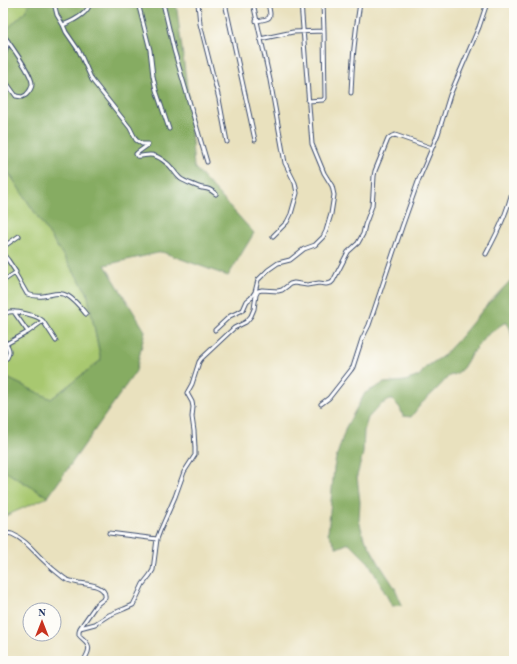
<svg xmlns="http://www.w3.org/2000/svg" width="517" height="664" font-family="'Old Standard TT',serif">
	<rect width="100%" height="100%" fill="#fdfcf7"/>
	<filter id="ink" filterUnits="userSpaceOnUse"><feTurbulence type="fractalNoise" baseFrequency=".025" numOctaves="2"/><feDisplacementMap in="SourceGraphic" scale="8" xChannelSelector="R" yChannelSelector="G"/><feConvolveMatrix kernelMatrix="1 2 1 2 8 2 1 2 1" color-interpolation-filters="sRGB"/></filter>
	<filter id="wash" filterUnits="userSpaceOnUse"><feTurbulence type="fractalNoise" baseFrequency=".012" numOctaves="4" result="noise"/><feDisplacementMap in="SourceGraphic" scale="16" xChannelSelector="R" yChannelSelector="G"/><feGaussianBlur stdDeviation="0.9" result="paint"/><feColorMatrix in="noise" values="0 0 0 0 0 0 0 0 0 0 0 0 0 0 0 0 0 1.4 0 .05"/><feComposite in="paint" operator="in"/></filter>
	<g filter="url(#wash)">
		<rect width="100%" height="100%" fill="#e9e1be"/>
		<path fill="#a8c870" stroke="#627c67" d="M3,3H30L25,12L3,33Z
			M3,164L87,292L101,360L51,399L3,376Z
			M3,470L48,497L3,517Z"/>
		<path fill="#86ac62" stroke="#506e60" d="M30,3H176L188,95L194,167L254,233L228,276L162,252L105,265L145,331L136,371L48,497L3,470V376L51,399L101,360L87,292L3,164V33L25,12Z
			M514,274V346L510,328L506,322L501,325L485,337L472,353L463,368L456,374L449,376L435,391L421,404L411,417L403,416L400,408L393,400H390L380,405L368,418L364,431L363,453L357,476L360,502L359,520L363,535L380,565L395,588L402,605L392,606L369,563L349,543L337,548L328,533L334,468L336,458L346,427L365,393L384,383L405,381L419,376L426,367L443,356L457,341L472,323L486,306L511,280Z"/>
	</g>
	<g filter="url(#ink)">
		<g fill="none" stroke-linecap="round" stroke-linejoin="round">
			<g stroke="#3a4a6c" stroke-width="5">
				<path id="street" d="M54,3L57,15L63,25L66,32L79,51L92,80L130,128L136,140L142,144H148V145L137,153L136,154L137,156C143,157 149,153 155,156C160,157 165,162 169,165C173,169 176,175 181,179C184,181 198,187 202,188C209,189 210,189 216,194
					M138,3L150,50L153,76L156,90L169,129
					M163,3L174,50L207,162
					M198,3L200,24L219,99L227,142
					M225,3L255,140
					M253,3L270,80L283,152L285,163L295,183L297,193L291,214L287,222L273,236
					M256,21C273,19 271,18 268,3
					M63,25C73,21 88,14 90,3
					M3,34C9,43 33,75 32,84C32,88 29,92 26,95L22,97L16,96L3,78
					M260,39L293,32L324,31
					M3,60L8,41
					M351,93C352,63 355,33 360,3
					M308,101L323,100L325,98L324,31L323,3
					M3,247L19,236
					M3,254L8,260L16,272L15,273L3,281
					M486,254C497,234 511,204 514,181
					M15,273L27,294C33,296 37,297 43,296C52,295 59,291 68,296C75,300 81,308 86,314
					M14,312L28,332
					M3,315C5,314 6,313 9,312C17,311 37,315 43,321L28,332L6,344
					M43,321L56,341
					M215,330L230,316L243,310L247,301L251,298L255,292L258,280L268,270L278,263L290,260L304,249L315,245L323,237L326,231L331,214L334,195L332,186L324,173L312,144L301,3
					M3,339C7,345 12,350 7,358L3,359
					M321,404L329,398L351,370L353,367L362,339L369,325L402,227L419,179L438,134L450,95L479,27L487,3
					M109,533L157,539
					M3,534C6,534 9,533 12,534C24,539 32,549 41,558C48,565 56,572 64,578C68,581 74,582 79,583C87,584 107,585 105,598L96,605L80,628L95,624L109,615L124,609L133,605L136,599L143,584L150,575L153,570L157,539L160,531L175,497L184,472L195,455V448L194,431L192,417L193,407L192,402L187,393L192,384L199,362L201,359L234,328L246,322L251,316L254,309L256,295L258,291L262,290L278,291L282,290L290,284L294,283L307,285L319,283L326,284L331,283L333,281L348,252L358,243L363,234L365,225L372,206L373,193L374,176L375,171L388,139L392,136L395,135L432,148
					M80,628L79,632V635C83,640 91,643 88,652C87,655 85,658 84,661"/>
			</g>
			<use href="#street" stroke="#fff" stroke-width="3"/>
		</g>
	</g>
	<rect width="517" height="664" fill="none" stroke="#fdfcf7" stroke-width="16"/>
	<g transform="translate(42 622)"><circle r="19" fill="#fdfcf7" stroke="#a3aaba"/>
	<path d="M0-3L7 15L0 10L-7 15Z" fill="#c8321e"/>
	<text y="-6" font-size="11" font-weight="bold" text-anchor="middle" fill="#1b2f5e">N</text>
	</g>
</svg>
